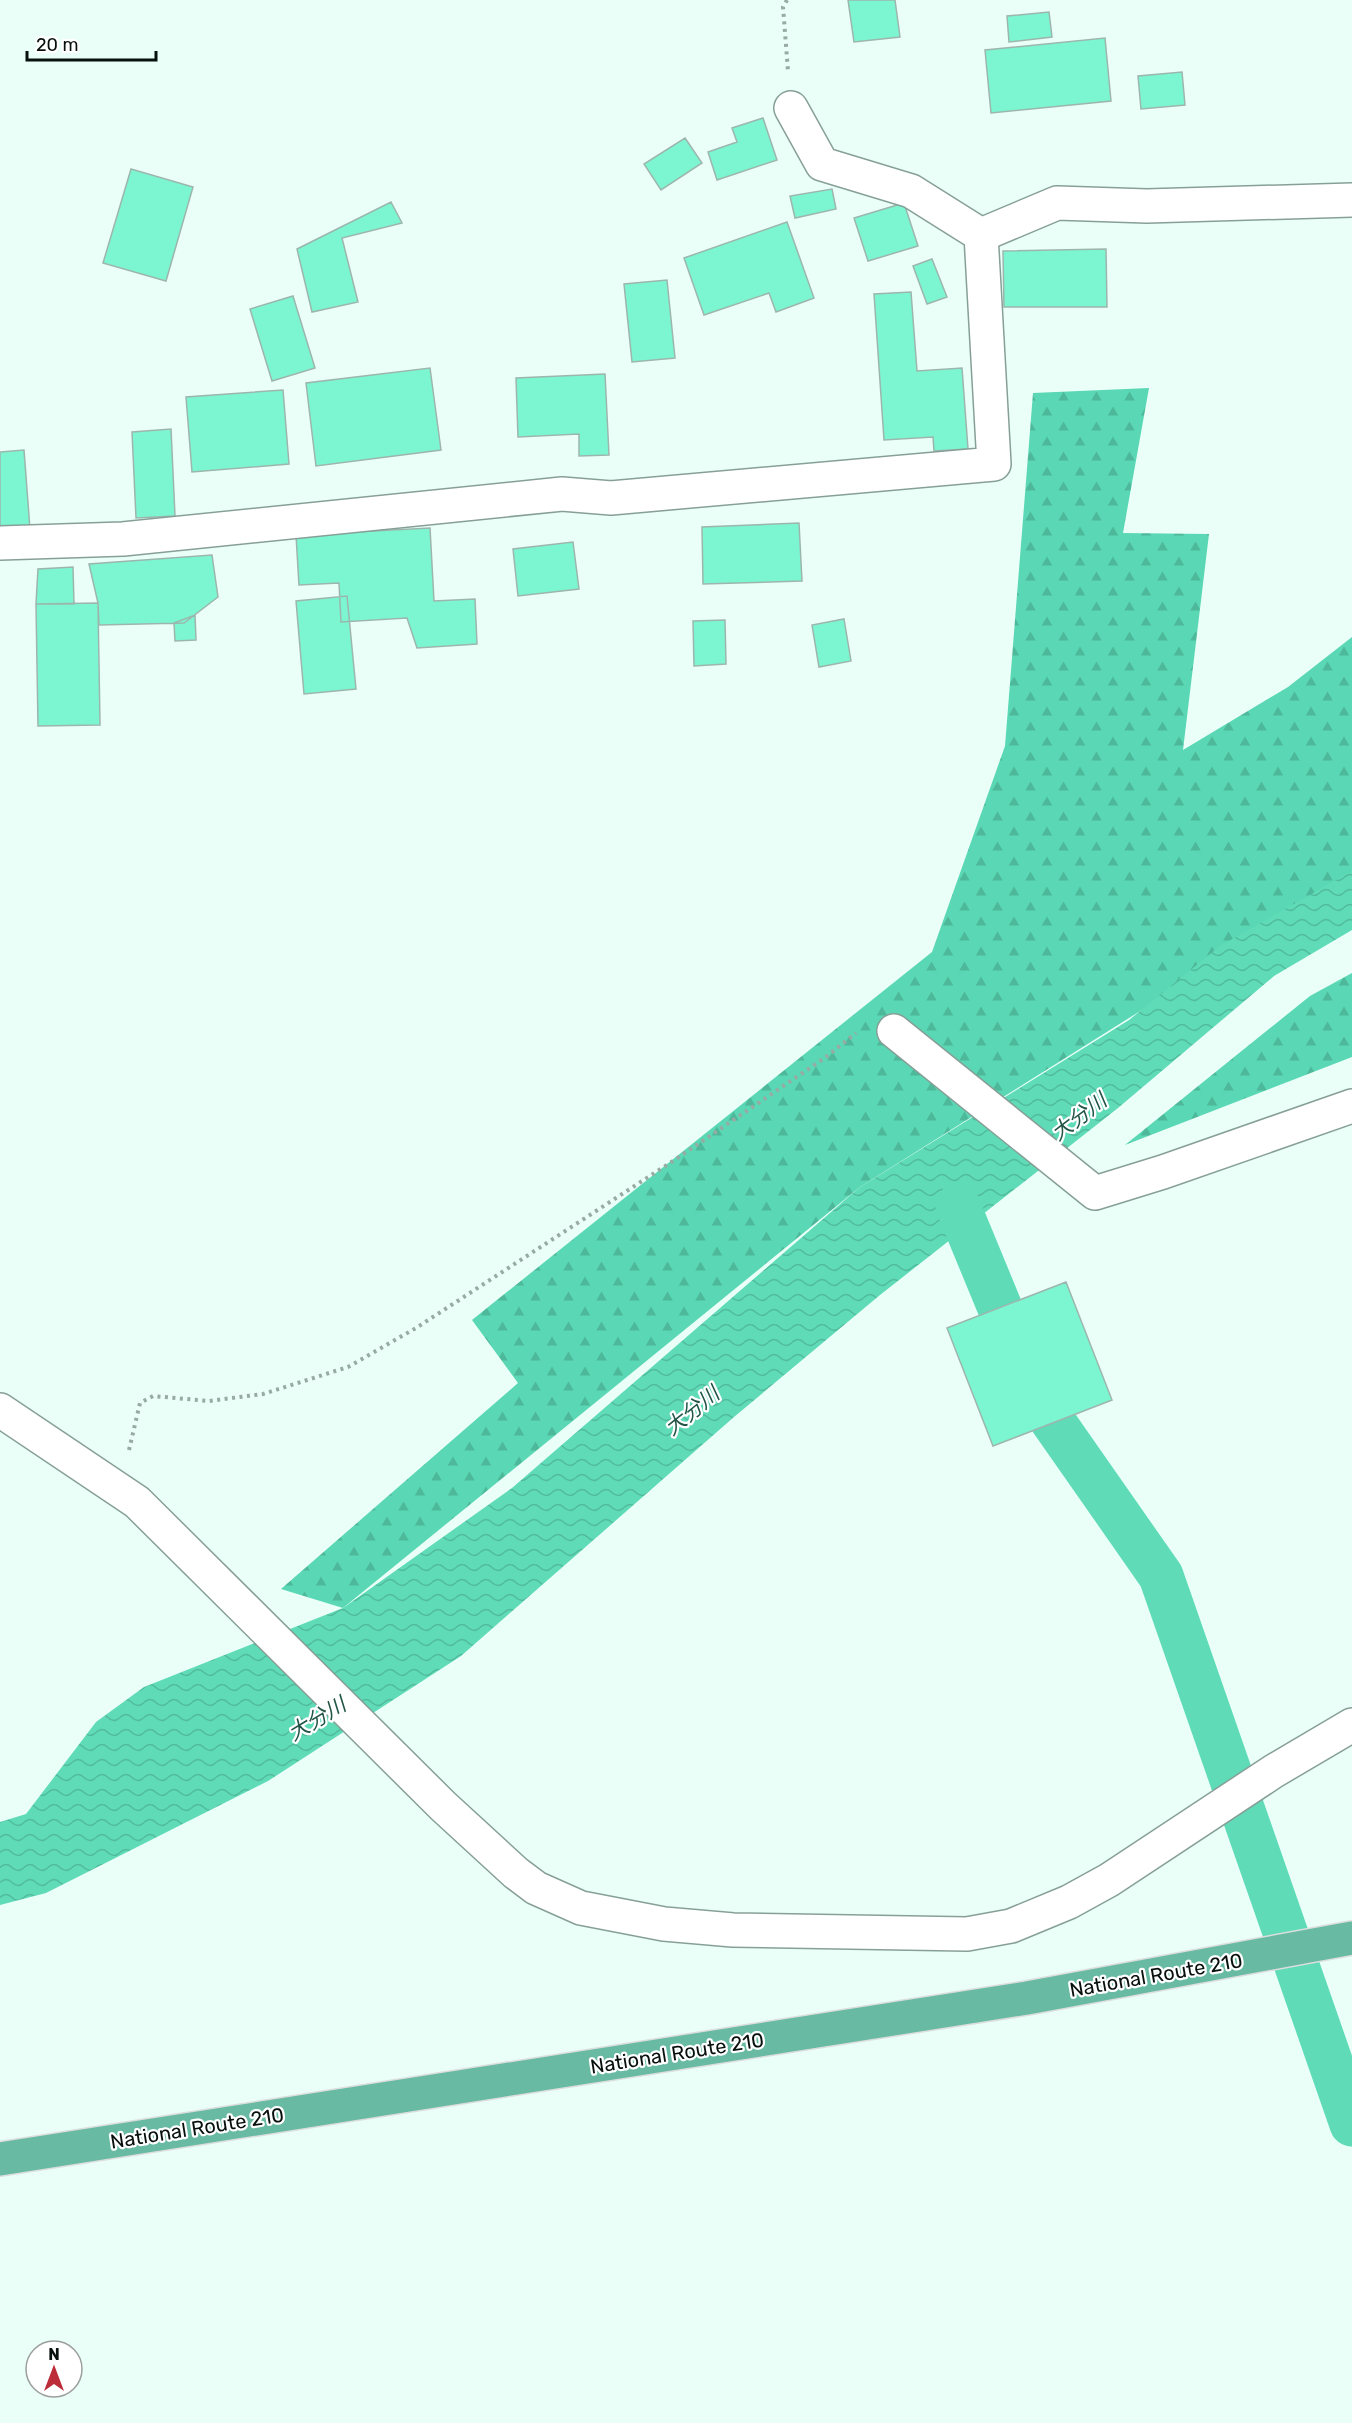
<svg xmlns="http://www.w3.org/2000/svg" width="1352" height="2423" font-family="Rubik,'Noto Sans JP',sans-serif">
	<defs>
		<pattern id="forest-firs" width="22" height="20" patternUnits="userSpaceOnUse" patternTransform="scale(1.5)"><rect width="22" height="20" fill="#5ad7b4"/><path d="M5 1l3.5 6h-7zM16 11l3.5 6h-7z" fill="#4db89a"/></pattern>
		<pattern id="water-waves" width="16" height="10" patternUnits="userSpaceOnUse" patternTransform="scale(1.5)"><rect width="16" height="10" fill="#5fdbb8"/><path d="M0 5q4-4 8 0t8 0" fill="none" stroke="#51bb9d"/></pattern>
	</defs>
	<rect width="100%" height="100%" fill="#e9fff7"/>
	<path fill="url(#forest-firs)" d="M1149,388L1123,533L1209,534L1183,750L1288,687L1352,637V878L860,1187L343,1608L281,1589L518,1383L472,1320L932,952L1005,746L1033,393Z
		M1352,973V1057L1125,1145L1310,996Z"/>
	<path fill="url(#water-waves)" d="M1352,871V930L1274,976L1118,1108L880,1295L734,1417L461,1656L268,1781L46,1893L0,1905V1822L26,1814L96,1722L144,1687L343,1608L512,1488L860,1187L1129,1020L1220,946Z"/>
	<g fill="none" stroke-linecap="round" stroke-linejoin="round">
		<path stroke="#5fdbb8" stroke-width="45" d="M958,1206L1038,1400L1161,1576L1352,2124"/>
	</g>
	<path fill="#7bf6d1" stroke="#9db6ad" stroke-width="1.5" d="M848,0H895L900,37L854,42Z
		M1049,12L1052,37L1009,42L1007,16Z
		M1105,38L1111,101L991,113L985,50Z
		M1182,72L1185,105L1141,109L1138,76Z
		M763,118L777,160L717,180L708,152L737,142L732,128Z
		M685,138L702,163L661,190L644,164Z
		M131,169L193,187L166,281L103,263Z
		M832,189L836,209L795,218L790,196Z
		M391,202L402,223L342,238L358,302L312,312L297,249Z
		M904,203L918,246L868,261L854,218Z
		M787,222L814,298L776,312L769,293L704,315L684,258Z
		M1106,249L1107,307H1004L1003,251Z
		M932,259L947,297L927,304L913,266Z
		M667,280L675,358L632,362L624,284Z
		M911,292L917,371L962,368L968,449L934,451L933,437L884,440L874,294Z
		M293,296L315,368L272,381L250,309Z
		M430,368L441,450L316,466L306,383Z
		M605,374L609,455L579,456V434L518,437L516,378Z
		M283,390L289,464L192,472L186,397Z
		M171,429L175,516L136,518L132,432Z
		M24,450L30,529L0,531V452Z
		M799,523L802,581L703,584L702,527Z
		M430,528L434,601L475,599L477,644L417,648L407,618L341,622L339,583L299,585L296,535Z
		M573,542L579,589L518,596L513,549Z
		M212,555L218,597L184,623L99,625L98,603L89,564Z
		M73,567L74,604H36L38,569Z
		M347,596L356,689L304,694L296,601Z
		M98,603L100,725L38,726L36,604Z
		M195,615L196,640L175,641L174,623Z
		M844,619L851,661L819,667L812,625Z
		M725,620L726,664L694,666L693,621Z
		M1066,1282L1112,1400L993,1446L947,1328Z"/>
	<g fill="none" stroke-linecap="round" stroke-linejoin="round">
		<g stroke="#87a097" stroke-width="36">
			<path id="minor" d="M791,108L822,164L911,191L981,235
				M981,235L1057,203L1147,206L1352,200
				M0,543L123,539L562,494L611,498L994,464L981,235
				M894,1031L1095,1193L1163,1172L1352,1106
				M0,1410L137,1502L443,1806L516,1873L536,1888L581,1908L664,1924L733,1930L967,1934L1011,1926L1069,1902L1109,1880L1274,1771L1352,1725"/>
		</g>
		<g stroke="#dcdedd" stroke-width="36">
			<path id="trunk" d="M0,2159L1027,1998L1352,1938"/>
		</g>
		<path stroke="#98aaa3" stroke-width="4" stroke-dasharray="3 4.5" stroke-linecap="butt" d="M787,0L783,7L788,71
			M129,1450L140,1403L153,1396L209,1401L263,1394L348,1367L416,1328L676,1159L826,1057L856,1033"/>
		<use href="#minor" stroke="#fff" stroke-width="33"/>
		<use href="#trunk" stroke="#68baa3" stroke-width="33"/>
	</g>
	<g text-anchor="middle" stroke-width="4.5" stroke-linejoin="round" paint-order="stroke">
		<g font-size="20" fill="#07100d" stroke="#fff">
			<text transform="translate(1156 1975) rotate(-10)" y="7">National Route 210</text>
			<text transform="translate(677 2053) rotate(-9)" y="7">National Route 210</text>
			<text transform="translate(197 2128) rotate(-9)" y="7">National Route 210</text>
		</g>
		<g font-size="21" font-style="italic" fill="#225546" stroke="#fff">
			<text transform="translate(1079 1117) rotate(-37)" y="7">大分川</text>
			<text transform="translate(692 1411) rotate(-39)" y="7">大分川</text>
			<text transform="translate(317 1719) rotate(-31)" y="7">大分川</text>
		</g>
	</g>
	<g transform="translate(54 2369)"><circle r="28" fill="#ffffff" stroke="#9c9f9e" stroke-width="1.5"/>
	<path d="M0-4.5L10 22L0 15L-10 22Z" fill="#bd2c39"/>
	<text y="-9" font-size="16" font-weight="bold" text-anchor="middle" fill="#07100d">N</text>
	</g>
	<path d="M27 51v9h129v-9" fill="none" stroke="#07100d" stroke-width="3"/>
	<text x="36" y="51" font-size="18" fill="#07100d" stroke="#ffffff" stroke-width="4.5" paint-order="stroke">20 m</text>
</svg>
